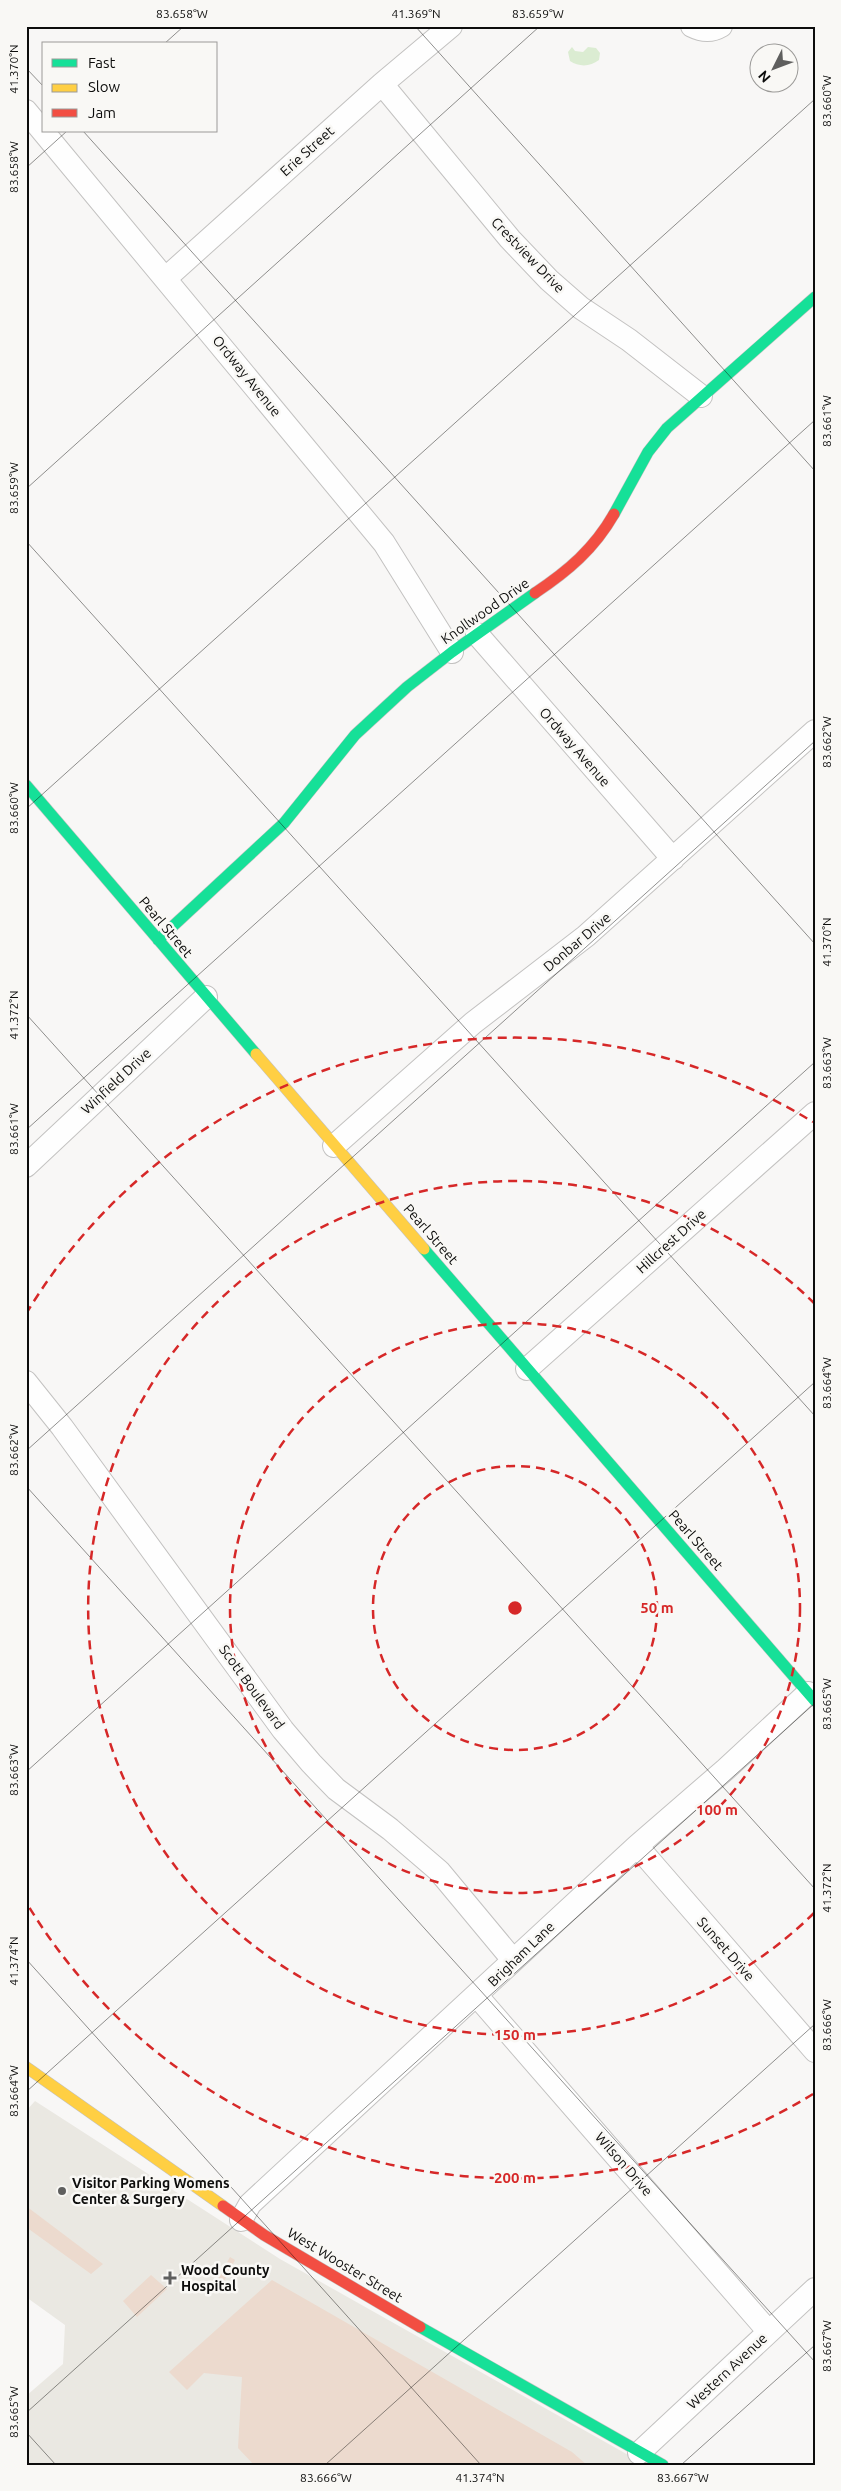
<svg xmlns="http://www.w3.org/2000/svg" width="841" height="2491" font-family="Ubuntu,sans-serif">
	<rect width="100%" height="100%" fill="#f8f7f6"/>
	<path fill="#eae8e2" d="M35,2101L280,2259L646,2465H26V2396L63,2364L65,2325L26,2297V2111Z"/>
	<path fill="#ecdace" d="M26,2206L103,2264L91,2274L26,2227Z
		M230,2257L235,2260L221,2287L215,2284Z
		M151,2275L167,2289L137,2317L123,2301Z
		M272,2280L572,2452L587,2465H254L238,2448L242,2377L204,2373L187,2390L169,2372Z"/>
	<path fill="#dbecd2" d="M572,47L575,51L583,52L588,47L596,48L600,53L599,60C590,67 579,67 570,61L568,52Z"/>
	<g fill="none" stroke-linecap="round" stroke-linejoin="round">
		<g stroke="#c3c2c1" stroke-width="24">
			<path id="street" d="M692,26C702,31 711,32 721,26
				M382,84L510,239L549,280L581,308L629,340L701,396
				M26,111L384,543L452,652
				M166,278L382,84L451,26
				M477,634L673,859
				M334,1146L473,1023L586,936L815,731
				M26,1166L206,997
				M527,1369L815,1113
				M26,1382L62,1427L283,1730L311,1763L336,1789L390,1829L439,1871L513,1960
				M637,1846L815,2051
				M477,1996L769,2332
				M241,2220L250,2204L637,1846L726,1769L808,1693
				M639,2453L815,2289"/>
		</g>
		<g stroke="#c3c2c1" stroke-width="12">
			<path id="fast" d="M614,514L648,452L667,428L815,297
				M26,785L256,1054
				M158,940L284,823L355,735L407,687L452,652L535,593
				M424,1249L815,1701
				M420,2327L663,2465"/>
		</g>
		<g stroke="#c3c2c1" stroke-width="12">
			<path id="slow" d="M256,1054L424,1249
				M26,2067L223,2206"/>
		</g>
		<g stroke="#c3c2c1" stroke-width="12">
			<path id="jam" d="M535,593C568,571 594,549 614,514
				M223,2206L264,2235L420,2327"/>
		</g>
		<use href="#street" stroke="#fefefe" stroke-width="22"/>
		<use href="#fast" stroke="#16e098" stroke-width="11"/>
		<use href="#slow" stroke="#ffcf43" stroke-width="11"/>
		<use href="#jam" stroke="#f24e42" stroke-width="11"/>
	</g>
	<path fill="none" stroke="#0d0d0c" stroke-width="1" stroke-opacity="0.45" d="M415,26L815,471M164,44L184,26M26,68L44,87M83,131L815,944M26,168L67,131M26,489L540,26M26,541L815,1416M26,809L815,99M26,1014L815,1889M26,1130L815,420M26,1451L815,741M26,1486L815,2362M26,1772L815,1062M26,1959L481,2465M26,2092L815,1382M26,2413L815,1703M26,2432L56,2465M325,2465L815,2024M681,2465L815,2345"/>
	<g fill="none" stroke="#d62828" stroke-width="2.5" stroke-dasharray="9 6">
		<circle cx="515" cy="1608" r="142"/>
		<circle cx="515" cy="1608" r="285"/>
		<path d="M814 1913A427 427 0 1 1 814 1303"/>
		<path d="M813 2094A570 570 0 0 1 26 1902M26 1314A570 570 0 0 1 813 1122"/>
	</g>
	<g fill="#5f5f5e" stroke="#f9f8f5" stroke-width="2">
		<circle cx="62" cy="2191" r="5"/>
		<path d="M167.5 2270.5h5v5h5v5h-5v5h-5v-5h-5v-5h5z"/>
	</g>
	<g text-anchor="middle" stroke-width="5" stroke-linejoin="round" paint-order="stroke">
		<g font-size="14" fill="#0d0d0c" stroke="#f9f8f5">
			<text transform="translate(307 151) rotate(-42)" y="5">Erie Street</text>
			<text transform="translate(528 255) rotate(46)" y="5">Crestview Drive</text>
			<text transform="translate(247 376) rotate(51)" y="5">Ordway Avenue</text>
			<text transform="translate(485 611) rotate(-35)" y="5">Knollwood Drive</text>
			<text transform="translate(575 747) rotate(49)" y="5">Ordway Avenue</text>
			<text transform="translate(166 927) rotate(50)" y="5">Pearl Street</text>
			<text transform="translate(577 942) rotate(-40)" y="5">Donbar Drive</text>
			<text transform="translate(116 1081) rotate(-43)" y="5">Winfield Drive</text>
			<text transform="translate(431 1234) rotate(49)" y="5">Pearl Street</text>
			<text transform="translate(671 1241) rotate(-42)" y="5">Hillcrest Drive</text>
			<text transform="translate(696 1540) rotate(49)" y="5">Pearl Street</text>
			<text transform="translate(252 1687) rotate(54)" y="5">Scott Boulevard</text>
			<text transform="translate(726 1949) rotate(49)" y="5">Sunset Drive</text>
			<text transform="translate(521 1954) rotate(-44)" y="5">Brigham Lane</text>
			<text transform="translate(624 2164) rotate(49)" y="5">Wilson Drive</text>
			<text transform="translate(345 2265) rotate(31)" y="5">West Wooster Street</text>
			<text transform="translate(727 2371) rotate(-43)" y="5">Western Avenue</text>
		</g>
		<g font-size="14" font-weight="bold" fill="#0d0d0c" stroke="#f9f8f5" text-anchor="start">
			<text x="72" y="2188">Visitor Parking Womens<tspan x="72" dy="16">Center &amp; Surgery</tspan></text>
			<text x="181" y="2275">Wood County<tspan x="181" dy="16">Hospital</tspan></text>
		</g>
	</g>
	<circle cx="515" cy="1608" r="8" fill="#d62828" stroke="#f9f8f5" stroke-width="2.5"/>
	<g font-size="15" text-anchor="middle" font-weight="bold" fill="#d62828" stroke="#f9f8f5" stroke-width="5" stroke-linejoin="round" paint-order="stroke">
		<text x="657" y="1613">50 m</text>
		<text x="717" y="1815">100 m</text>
		<text x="515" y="2040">150 m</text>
		<text x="515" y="2183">200 m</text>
	</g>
	<rect width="841" height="2491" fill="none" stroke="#f9f8f5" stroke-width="55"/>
	<rect x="42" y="42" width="175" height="90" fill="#f9f8f5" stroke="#9b9a98"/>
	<rect x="52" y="59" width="25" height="8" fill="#16e098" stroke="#9b9a98"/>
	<text x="88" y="68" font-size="15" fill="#0d0d0c">Fast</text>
	<rect x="52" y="84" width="25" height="8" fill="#ffcf43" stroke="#9b9a98"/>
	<text x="88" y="92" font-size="15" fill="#0d0d0c">Slow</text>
	<rect x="52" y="109" width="25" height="8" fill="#f24e42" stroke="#9b9a98"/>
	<text x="88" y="118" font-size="15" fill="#0d0d0c">Jam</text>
	<g transform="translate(774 68) rotate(228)"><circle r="24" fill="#f9f8f5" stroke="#9b9a98"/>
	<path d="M0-4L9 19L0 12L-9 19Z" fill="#5f5f5e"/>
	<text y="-8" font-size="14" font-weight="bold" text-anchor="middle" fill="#0d0d0c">N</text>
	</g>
	<rect x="28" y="28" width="786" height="2436" fill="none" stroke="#0d0d0c" stroke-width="2"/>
	<g font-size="12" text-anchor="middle" fill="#0d0d0c">
		<text x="182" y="18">83.658°W</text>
		<text x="416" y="18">41.369°N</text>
		<text x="538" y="18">83.659°W</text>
		<text transform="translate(14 69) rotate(-90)" y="4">41.370°N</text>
		<text transform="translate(827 101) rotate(-90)" y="4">83.660°W</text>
		<text transform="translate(14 167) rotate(-90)" y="4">83.658°W</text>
		<text transform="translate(827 421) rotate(-90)" y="4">83.661°W</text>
		<text transform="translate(14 488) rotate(-90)" y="4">83.659°W</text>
		<text transform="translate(827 742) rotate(-90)" y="4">83.662°W</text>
		<text transform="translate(14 808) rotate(-90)" y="4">83.660°W</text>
		<text transform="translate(827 942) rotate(-90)" y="4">41.370°N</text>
		<text transform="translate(14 1015) rotate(-90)" y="4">41.372°N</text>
		<text transform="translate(827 1063) rotate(-90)" y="4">83.663°W</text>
		<text transform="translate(14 1129) rotate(-90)" y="4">83.661°W</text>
		<text transform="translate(827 1383) rotate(-90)" y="4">83.664°W</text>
		<text transform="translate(14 1450) rotate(-90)" y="4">83.662°W</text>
		<text transform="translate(827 1704) rotate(-90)" y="4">83.665°W</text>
		<text transform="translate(14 1770) rotate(-90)" y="4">83.663°W</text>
		<text transform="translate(827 1888) rotate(-90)" y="4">41.372°N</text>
		<text transform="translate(14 1961) rotate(-90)" y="4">41.374°N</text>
		<text transform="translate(827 2025) rotate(-90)" y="4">83.666°W</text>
		<text transform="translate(14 2091) rotate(-90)" y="4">83.664°W</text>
		<text transform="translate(827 2346) rotate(-90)" y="4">83.667°W</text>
		<text transform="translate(14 2412) rotate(-90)" y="4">83.665°W</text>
		<text x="326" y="2482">83.666°W</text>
		<text x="480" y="2482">41.374°N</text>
		<text x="683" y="2482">83.667°W</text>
	</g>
</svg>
